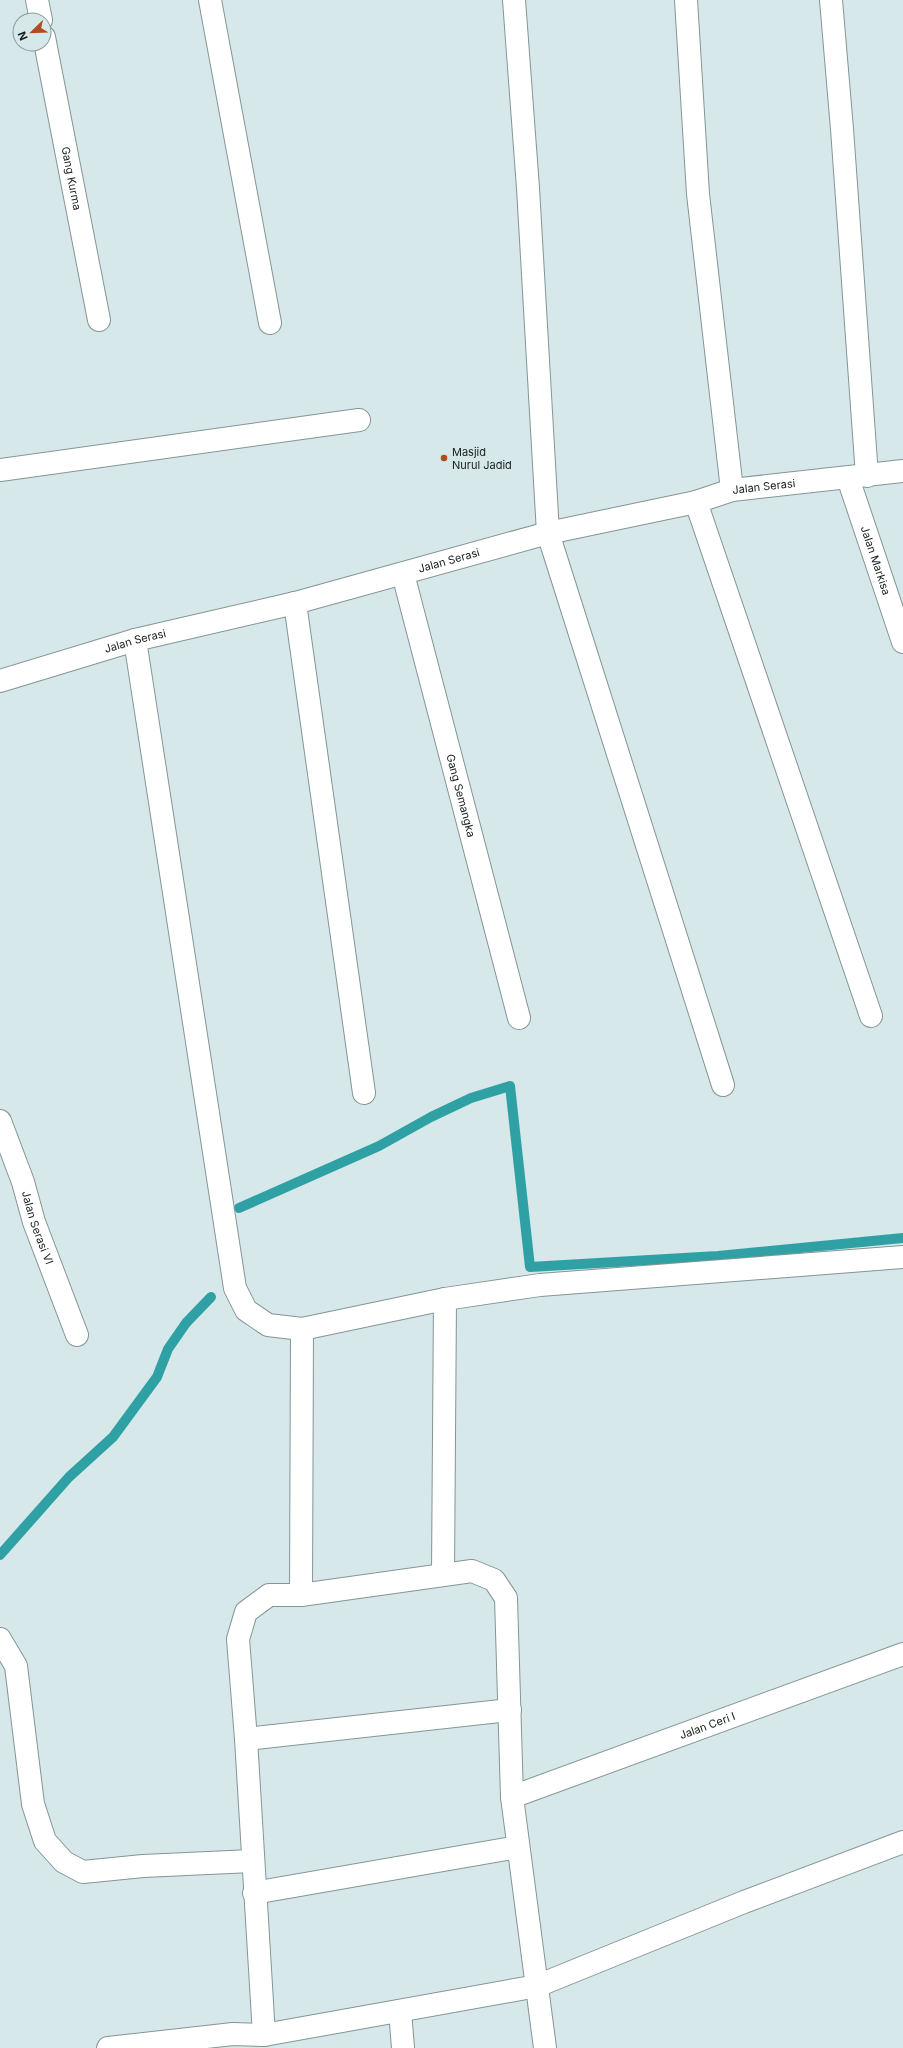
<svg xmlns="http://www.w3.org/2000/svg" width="903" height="2048" font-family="Inter,sans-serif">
	<rect width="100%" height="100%" fill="#d6e8e9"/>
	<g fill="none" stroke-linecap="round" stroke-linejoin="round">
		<path stroke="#2fa1a5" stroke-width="10" d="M239,1208L379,1146L431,1117L471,1098L510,1086L530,1267L718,1256L903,1238
			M0,1555L69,1477L113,1437L157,1377L168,1349L186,1323L211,1297"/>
		<g stroke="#849595" stroke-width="24">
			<g id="minor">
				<path d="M37,0L41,20"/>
				<path d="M210,0L270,323"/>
				<path d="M514,0L528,188L548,533L723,1085"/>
				<path d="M686,0L698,194L732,490"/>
				<path d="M831,0L842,129L867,476"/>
				<path id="s1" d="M44,37L99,320"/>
				<path d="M0,470L359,420"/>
				<path id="s2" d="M848,478L903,642"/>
				<path d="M696,502L871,1016"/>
				<path id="s3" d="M403,574L519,1018"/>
				<path d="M295,603L364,1093"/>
				<path d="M135,640L235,1288L246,1310L268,1325L302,1329L445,1299L540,1285L903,1257"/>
				<path id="s4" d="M0,681L135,640L295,603L548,533L696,502L732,490L903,471"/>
				<path id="s5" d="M0,1121L23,1182L34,1222L77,1335"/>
				<path d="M443,1574L445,1299"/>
				<path d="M301,1595L302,1329"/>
				<path d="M0,1639L16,1666L33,1804L45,1841L64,1862L83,1872L143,1866L252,1861"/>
				<path d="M246,1739L510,1710"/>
				<path id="s6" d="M512,1797L903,1654"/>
				<path d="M254,1893L518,1847"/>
				<path d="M400,2011L403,2048"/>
				<path d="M264,2035L246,1739L238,1639L246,1612L269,1595H301L472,1571L494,1580L506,1598L512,1797L545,2048"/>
				<path d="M108,2048L233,2034L264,2035L537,1986L744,1902L903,1842"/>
			</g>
		</g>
		<use href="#minor" stroke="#fff" stroke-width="22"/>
	</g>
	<circle fill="#b14b22" stroke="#d6e8e9" stroke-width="1.5" cx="444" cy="458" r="4"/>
	<g text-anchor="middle" stroke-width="4" stroke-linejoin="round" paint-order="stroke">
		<g font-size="11" fill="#171d1e" stroke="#d6e8e9">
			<text dy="4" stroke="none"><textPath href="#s1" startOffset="144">Gang Kurma</textPath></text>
			<text dy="4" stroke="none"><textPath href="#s4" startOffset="789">Jalan Serasi</textPath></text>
			<text dy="4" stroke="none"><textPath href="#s2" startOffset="87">Jalan Markisa</textPath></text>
			<text dy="4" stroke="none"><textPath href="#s4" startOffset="465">Jalan Serasi</textPath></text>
			<text dy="4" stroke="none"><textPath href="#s4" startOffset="141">Jalan Serasi</textPath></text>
			<text dy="4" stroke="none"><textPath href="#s3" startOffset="229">Gang Semangka</textPath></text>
			<text dy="4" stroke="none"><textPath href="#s5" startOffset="113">Jalan Serasi VI</textPath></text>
			<text dy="4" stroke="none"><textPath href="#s6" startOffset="208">Jalan Ceri I</textPath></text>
		</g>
		<g font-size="11" fill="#171d1e" stroke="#d6e8e9" text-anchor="start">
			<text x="452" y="456">Masjid<tspan x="452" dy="13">Nurul Jadid</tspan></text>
		</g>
	</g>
	<g transform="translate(32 32) rotate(247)"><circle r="19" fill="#d6e8e9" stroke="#8a9798"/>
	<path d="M0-3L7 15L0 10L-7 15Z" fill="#b14b22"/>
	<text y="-6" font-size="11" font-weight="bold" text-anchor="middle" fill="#171d1e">N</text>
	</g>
</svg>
